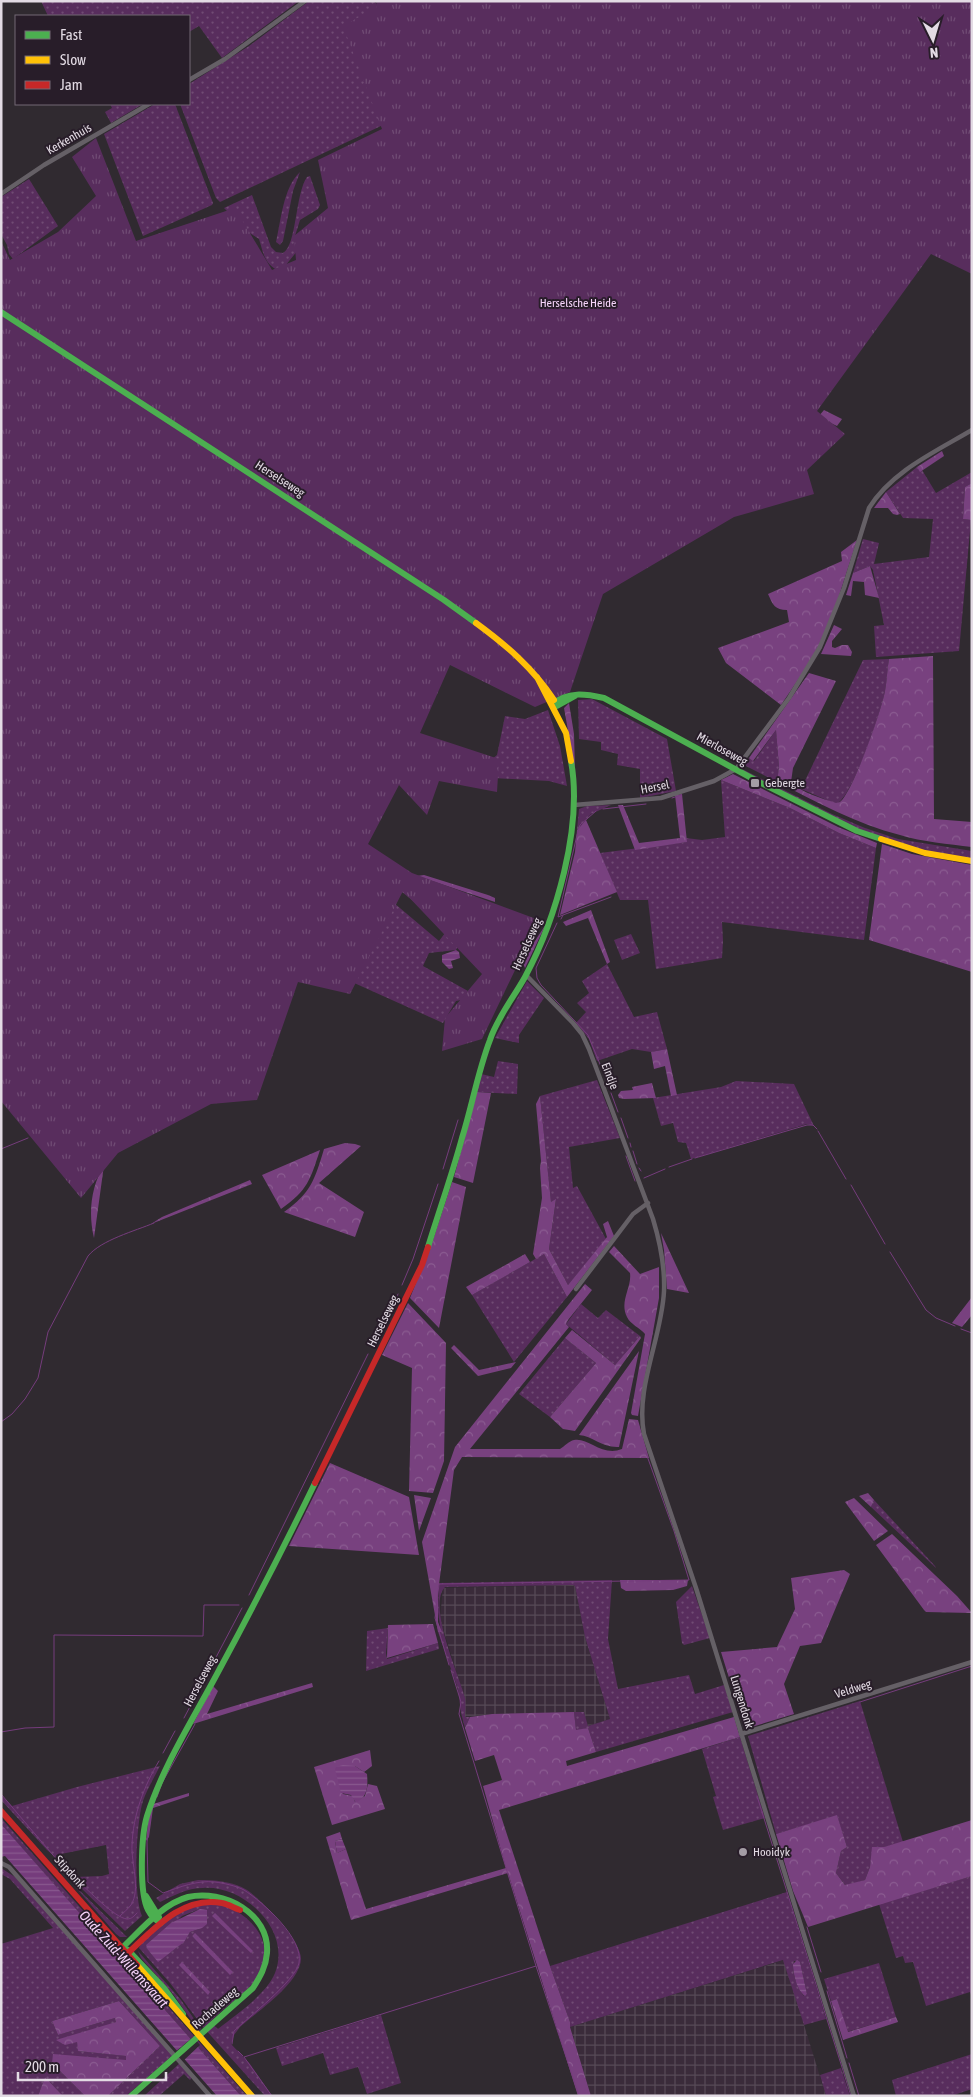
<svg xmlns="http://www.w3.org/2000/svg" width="973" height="2097" font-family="'Asap Condensed',sans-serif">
	<defs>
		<pattern id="industrial-grid" width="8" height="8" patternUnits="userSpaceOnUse" patternTransform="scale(1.25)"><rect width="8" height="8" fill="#3a2b3a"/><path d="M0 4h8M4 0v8" fill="none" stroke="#564956"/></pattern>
		<pattern id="grass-dots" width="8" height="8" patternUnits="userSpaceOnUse" patternTransform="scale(1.25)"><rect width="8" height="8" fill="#582d5d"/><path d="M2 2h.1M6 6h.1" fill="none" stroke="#704b74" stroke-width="1.8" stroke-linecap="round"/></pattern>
		<pattern id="forest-crowns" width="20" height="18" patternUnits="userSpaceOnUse" patternTransform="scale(1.25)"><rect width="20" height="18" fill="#78417f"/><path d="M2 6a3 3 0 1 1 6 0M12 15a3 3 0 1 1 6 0" fill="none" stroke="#8b5c91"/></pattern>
		<pattern id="park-tufts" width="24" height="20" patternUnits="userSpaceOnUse" patternTransform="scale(1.25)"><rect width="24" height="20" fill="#582d5d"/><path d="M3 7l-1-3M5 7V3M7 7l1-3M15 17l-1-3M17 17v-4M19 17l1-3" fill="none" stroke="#704b74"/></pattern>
		<pattern id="water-rules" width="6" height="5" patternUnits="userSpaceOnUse" patternTransform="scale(1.25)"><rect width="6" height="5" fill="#753c7c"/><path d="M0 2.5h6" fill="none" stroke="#88588e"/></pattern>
	</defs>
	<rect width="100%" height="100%" fill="#302a30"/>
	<path fill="url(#industrial-grid)" d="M573,1585L575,1586L585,1637L610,1719L588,1726L584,1712L492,1714L465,1717L464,1696L440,1619L443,1588Z
		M784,1960L826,2096H591L570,2027Z"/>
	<path fill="url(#grass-dots)" fill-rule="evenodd" d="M41,1H299L222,58L199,26L189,32V16H48Z
		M309,1H374L379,7L377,110L383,125L220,202L216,198L180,104H189V84L249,46Z
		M110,104H143L111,123L105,112L112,108Z
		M155,104H175L213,203L212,205L143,236L104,134Z
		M300,172L293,191L283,241L280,245L276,242C281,221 283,188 300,172Z
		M310,176L320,205L318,209L300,220L295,236L298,250L281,271C265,267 263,252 259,239L248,232L224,208L252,195L271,247L276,252L283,253C297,245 295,194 307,177Z
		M29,179L58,226L13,259L9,254L7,245L1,234V197Z
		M917,467L920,471L922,470L936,493L972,472V483L965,487L963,519L971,520L959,651L876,657L874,626L884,625L873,570L870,566L853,573L863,539L879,543L874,564L929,557L933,519L903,518L886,492Z
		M889,659C887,670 887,680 885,691C882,709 852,799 836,804L801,789L863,660Z
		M592,699L667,739L676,791L640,798V769L617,765L618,754L601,750V742L579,739L578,700Z
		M548,710L560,746L567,786L549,781L493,778L491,760L497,755L505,716L525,719Z
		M776,730L779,767L777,782L744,765L749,758L754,761Z
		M742,769L832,814L865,828L898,839L972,851V860L912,849L840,823L743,771Z
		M721,780L790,808L839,833L876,848L864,940L722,922L723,941L722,958L656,969L648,900H620L600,853L686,842V838L702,840L725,837Z
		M611,805L591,814L577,830L579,809L587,806Z
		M393,873L465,934L456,950L429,953L423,966L468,991L461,1000L456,1001L443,1023L352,982ZM402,892L448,929L439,941L394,903Z
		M631,934L640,953L622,960L614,940Z
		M607,964L634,1017L657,1012L667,1049L651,1052L632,1049L597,1061L589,1039L576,1023L586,1012L577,1003L589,993L582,981Z
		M527,981L544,998L519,1035V1043L495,1038Z
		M498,1061L518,1064L517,1094L477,1092L481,1074L494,1077Z
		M597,1080L620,1138L569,1147L573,1188L577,1186L606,1239L568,1285L549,1249L556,1200L551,1202L540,1096Z
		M736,1081L794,1084L814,1126L807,1124L691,1159L686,1143L678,1142L673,1123L661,1126L653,1098L721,1087Z
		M544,1254L567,1297L514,1362L472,1295Z
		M581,1304L598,1318L606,1310L640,1336L615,1365L566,1324Z
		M565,1338L596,1363L550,1417L519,1394Z
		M874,1500L935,1566L936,1568L871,1507Z
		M612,1580L608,1639L618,1689L689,1675L695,1694L724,1685L733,1712L596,1752L588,1728L576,1731L574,1712H584L588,1726L610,1719L585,1637L575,1586L573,1585L445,1587C427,1606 459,1674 465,1698C466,1704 465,1711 465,1717H470L465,1728L461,1713L458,1689L438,1632H441L438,1612L439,1583Z
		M692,1586L710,1638L684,1645L682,1643L676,1602Z
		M388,1628L386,1653L387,1659L438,1643L439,1649L366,1671L367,1631Z
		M860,1701L903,1842L881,1848L873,1847L870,1867L865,1880L846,1886L836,1873L841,1851L847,1847L837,1816L776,1834L748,1736Z
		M740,1737L765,1818L723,1830L713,1797L716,1796L702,1749Z
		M160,1766C154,1778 147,1789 143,1801C136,1822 133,1897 142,1916L125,1931L76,1883L74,1877L102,1876L109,1874L106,1845L56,1855L59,1860L47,1850L1,1800V1795L12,1806L77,1787Z
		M1,1818L247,2096H241L20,1846L1,1824Z
		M1,1868L15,1877L174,2054L126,2096H108L160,2046L119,2001L52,2021L58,2035L115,2018L116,2022L77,2042L79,2051L127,2056V2060L52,2063L85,2096H63L45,2077L38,2096H1V1944L53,1928L10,1879L1,1874Z
		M972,1876V1998L970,1992L926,2006L913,1962L905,1963L903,1956L896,1958L879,1904Z
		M198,1880C214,1880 233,1881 247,1890C261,1899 302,1942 301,1959C300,1983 258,2011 240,2027L234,2035L231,2044L250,2064L272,2096H265L203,2027L170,1983L139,1948L142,1942C159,1928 178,1908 202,1904C237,1899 278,1936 261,1971C250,1993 226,2004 210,2022L218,2029C235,2015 266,1995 275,1973C292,1930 244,1885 203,1888C187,1888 173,1896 160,1902L156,1898L180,1884ZM200,1909L199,1929L190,1932C180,1948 172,1950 158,1961L148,1950L182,1916ZM195,1934L233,1972L192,1936Z
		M72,1883L127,1937H120L116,1934Z
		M787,1892L826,2019L804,2025L783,1960L570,2027V2022L550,1966ZM794,1961L800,1962L807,1994L804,1996C797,1989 791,1971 794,1961Z
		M138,1951L181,2000L201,2029L199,2031L173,1994L141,1958Z
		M879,1963L896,2017L847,2032L837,1999L831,2001L824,1979Z
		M381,2015L401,2083L367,2094L358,2067L330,2075L323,2053L282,2066L276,2048Z
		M972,2054V2089L951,2096H896L892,2080Z
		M181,2062L193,2076L190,2080L184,2074L159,2096H144Z
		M841,2068L850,2096H826L820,2075Z"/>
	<path fill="url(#forest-crowns)" d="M824,410L842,419L837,426L818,417Z
		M942,451L944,456L920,472L917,467Z
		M972,483L971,520L963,519L965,487Z
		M886,492L900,514L897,515L893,514L888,508H874Z
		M857,540L838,599L816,653L781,705L726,663L718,648L789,622L787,610C775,610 773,605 768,594L842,561L841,552Z
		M870,566L879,598L865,595L864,582L853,581L851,596L846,595L853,573Z
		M834,625L842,629L832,641V647L835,648L842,645H848L852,652L851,656L821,654Z
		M933,656L934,819L972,822V847C948,844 923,842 900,835C857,824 817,802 777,782L779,767L776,730L753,761L749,758L809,673L836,681L793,768L791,782C802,793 821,798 836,803L840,802C853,792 882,709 885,691C887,680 887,670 889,659Z
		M569,703L574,734L575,770L564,708Z
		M733,774L838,827L877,843L876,848L839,833L790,808L721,780Z
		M682,794L687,842L635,850L618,805H623L639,843L680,838L675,795Z
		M586,820L617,892L560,915L575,852L577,830Z
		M882,844L912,854L972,865V972L869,940Z
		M424,875L488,895L495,898V902L417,876Z
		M591,910L610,962L607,964L588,918L566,926L563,922Z
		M546,924L525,968L522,961Z
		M667,1049L677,1095L671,1096L665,1066L654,1069L651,1052Z
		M652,1083L656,1098L624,1099L619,1098L618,1095L621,1091L633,1090L632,1087Z
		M477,1092L491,1093L473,1183L454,1177Z
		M540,1096L551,1202L556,1199L549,1249L568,1285L607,1237L603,1224L608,1221L614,1236L567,1297L544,1254L536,1259L533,1254L542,1198L540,1168L541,1161L536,1104Z
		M345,1143L355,1144L361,1146L319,1183L364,1212L355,1237L284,1212C311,1193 315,1179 324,1149Z
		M320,1150C310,1180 308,1190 281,1209L262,1175Z
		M104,1165L94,1238C88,1213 91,1187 104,1165Z
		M250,1180L252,1184L151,1224L162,1217Z
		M452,1182L466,1187L439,1328L410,1298L433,1240Z
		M661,1233L689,1293L667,1289L664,1250Z
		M614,1246L640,1274L659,1267V1298L638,1416L632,1415L631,1413L645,1334C640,1328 630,1324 627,1317C619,1301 632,1288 630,1273L609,1252Z
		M525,1254L530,1262L472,1295L466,1287Z
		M585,1284L592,1290L568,1320L566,1324L569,1327L470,1449H560C565,1446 569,1441 574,1440C588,1437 602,1457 622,1449L629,1419L638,1420L649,1458L462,1457L454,1470L438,1592V1622L442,1632H438L422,1542L455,1447Z
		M972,1297V1315L962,1327L952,1323Z
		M408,1303L446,1343L444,1461L433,1493L409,1491L412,1368L382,1355Z
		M572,1330L615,1365L640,1336L641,1338L575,1431L563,1429L550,1417L596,1363L565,1338Z
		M454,1345L479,1370L516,1362L511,1368L478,1376L451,1348Z
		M639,1351L619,1447C602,1448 593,1436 579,1435Z
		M330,1463L409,1497L419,1555L289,1546Z
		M868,1493L874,1500L871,1507L859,1496Z
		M414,1495L431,1498L419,1531Z
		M854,1498L888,1531L874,1541L845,1502Z
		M892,1534L957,1596L972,1613L926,1612L924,1610L876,1545Z
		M844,1570L850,1574L821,1643L800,1646L784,1684L794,1714L745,1729L721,1652L777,1647L795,1609L791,1578Z
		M620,1580H688L687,1586L673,1590L626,1591L621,1588Z
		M433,1624L438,1643L387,1658L388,1625Z
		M312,1683L313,1687L193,1724L213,1686L218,1691L207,1714Z
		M574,1712L576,1730L588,1728L596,1752L566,1761L567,1766L734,1717L740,1737L499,1810L550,1966L570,2022V2027L591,2096H578L508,1873L351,1920L326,1837L340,1832L342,1839L335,1841L337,1853L346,1849L366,1909L506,1868L483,1786L502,1780L494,1755L475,1761L465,1728L470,1717L492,1714Z
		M370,1750L372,1766L364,1772L355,1766H351L341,1791L343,1794L353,1796L355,1802L365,1796L368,1784L377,1786L385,1809L332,1825L314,1767Z
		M189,1793V1796L153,1808L149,1837L146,1841L150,1805Z
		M837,1815L847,1847L841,1851L836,1873L845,1885L865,1880L870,1867L872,1847H884L972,1820V1876L808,1927L793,1891L776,1834Z
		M215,1913L253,1951L251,1953L212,1916Z
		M195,1933L233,1972L230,1975L192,1936Z
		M182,1962L210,1992L208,1995L179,1965Z
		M837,1999L848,2032L896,2017L898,2022L843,2040L831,2001Z
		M119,2001L160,2046L108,2096H85L52,2063L53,2054L126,2060V2056L78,2051L77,2042L65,2045L56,2040L116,2022L115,2018L58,2035L52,2021Z
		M45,2077L63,2096H38Z"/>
	<path fill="url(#park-tufts)" d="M376,1H972V274L931,254L817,411L845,434L807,470L814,494L734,517L603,594L570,692L535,707L450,665L420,733L499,759L497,792L439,781L427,815L399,785L368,844L412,873L539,920L482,1039L442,1051L445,1018L482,974L403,891L350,994L298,982L257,1100L211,1104L118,1153L81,1198L1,1101V241L10,260L58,232L96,196L72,157L96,138L136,241L235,208L272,270L296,260L294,236L328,208L318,160L382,129L343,26L377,7Z"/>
	<path fill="url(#water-rules)" d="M456,950L459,952L460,958L451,961L453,968L449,969L442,962V955Z
		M343,1765L355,1766L367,1774C368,1786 368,1797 356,1803L351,1795L341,1793L335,1769L336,1767Z
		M1,1824L241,2096H217L5,1856L1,1857Z
		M342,1839L346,1849L337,1853L335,1841Z
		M200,1909L207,1910V1924L202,1928L190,1932L184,1942L158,1962L148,1950L146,1945L171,1923Z
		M797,1960L800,1962L807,1994L805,1996C797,1991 793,1974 793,1964Z"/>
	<path fill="#302a30" d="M193,2037L200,2045L182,2062L174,2053Z"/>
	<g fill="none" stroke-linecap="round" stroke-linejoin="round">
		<path stroke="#753c7c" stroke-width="1" d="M672,798L681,795
			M603,809L646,804
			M563,915L611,897
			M561,919L563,915L558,917L577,835L580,825L596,811
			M557,923L536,968L537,978L541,985L588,1035L602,1069
			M604,1074L609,1088
			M611,1093L618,1112
			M621,1118L628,1138
			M818,1131L846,1179
			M630,1143L631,1147
			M1,1149L28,1138
			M633,1151L637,1164
			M626,1156L635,1181
			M695,1158L807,1125H813L817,1129
			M669,1167L692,1159
			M639,1168L641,1171
			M443,1169L458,1120
			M644,1178L665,1169
			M851,1185L885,1244
			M890,1252L926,1310L936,1318L955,1326
			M402,1285L413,1259L438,1184
			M961,1329L972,1333
			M372,1346L398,1294
			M1,1422L12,1414L25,1399L38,1378L48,1332L88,1256C101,1240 135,1231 154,1223
			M249,1595L368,1354
			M449,1665L435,1618L439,1584L689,1580L674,1531L646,1453
			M451,1670L461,1702L459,1714L536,1966
			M860,1702L972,1666
			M184,1718L242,1608
			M1,1732L25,1728L54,1727V1635L203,1636L204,1605H239
			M163,1753L175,1731
			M1,1794L64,1868
			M757,1796L851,2096
			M157,1797L162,1783L195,1724
			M151,1815L147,1842L148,1882L163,1893C180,1887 197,1880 215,1882C223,1883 237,1886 244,1890C263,1902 304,1939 299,1963C295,1981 249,2017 234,2031L232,2044
			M78,1881C88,1890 115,1918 127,1919C132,1919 134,1916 137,1913
			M120,1916C123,1913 128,1909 131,1905C141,1889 131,1863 132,1845C133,1815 144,1786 159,1761
			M807,1927L821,1972
			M827,1991L847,2058
			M238,2051L243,2056
			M849,2063L859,2096
			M272,2096L244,2057L536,1966L579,2096"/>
		<path stroke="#656066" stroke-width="4.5" d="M189,80L225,59L305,1
			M1,194L44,165L149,104
			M574,805L661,798L714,781L736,769L789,698L820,647L844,588L869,508C892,471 935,452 972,430
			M526,975L573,1023L582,1034L589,1049L653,1219C660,1242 665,1266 664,1291C662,1337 635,1388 644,1434L696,1588L854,2096
			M576,1289L633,1214L648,1203
			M741,1734L972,1662
			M1,1863L9,1867L210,2096"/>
		<path stroke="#4caf50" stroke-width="6" d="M1,312L444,600L476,623
			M553,704C567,691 586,694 604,698L757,781L857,831L881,839
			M553,705L557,706L575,696
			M428,1247C439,1211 452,1175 462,1138C472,1106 478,1071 490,1040C497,1018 514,997 525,977C556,919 583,827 571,761
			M146,1896L159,1917
			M161,1923C155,1920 151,1916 148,1910C139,1892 141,1836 147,1816C163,1766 192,1721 217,1674C251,1611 284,1547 315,1483
			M122,1948C141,1930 162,1904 188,1897C223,1889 270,1913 267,1953C266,1967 260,1977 253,1988L131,2096
			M128,1950L164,1988L183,2014"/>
		<path stroke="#ffc107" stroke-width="6" d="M476,623C506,645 533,668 554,700
			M537,677L566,733L571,761
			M881,839L925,853L972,861
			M137,1965L252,2096"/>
		<path stroke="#c62828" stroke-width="6" d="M315,1483L422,1265L428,1247
			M1,1811L137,1965
			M126,1955C152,1931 182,1895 222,1903C228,1904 234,1908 240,1910"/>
	</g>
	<g fill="#a49da5" stroke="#281d29" stroke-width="2">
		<rect x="750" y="778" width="10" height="10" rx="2.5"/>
		<circle cx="743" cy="1852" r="5"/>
	</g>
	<g text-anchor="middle" stroke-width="4" stroke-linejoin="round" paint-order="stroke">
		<g font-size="12" fill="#e3dbe4" stroke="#281d29">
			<text transform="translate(69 139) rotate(-30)" y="4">Kerkenhuis</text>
			<text transform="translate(280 479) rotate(33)" y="4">Herselseweg</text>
			<text transform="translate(722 749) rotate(29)" y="4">Mierloseweg</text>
			<text transform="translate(655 787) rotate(-11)" y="4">Hersel</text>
			<text transform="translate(527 944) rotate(-66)" y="4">Herselseweg</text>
			<text transform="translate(610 1076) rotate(69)" y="4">Eindje</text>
			<text transform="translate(383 1321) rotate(-64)" y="4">Herselseweg</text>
			<text transform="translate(200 1681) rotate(-62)" y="4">Herselseweg</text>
			<text transform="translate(853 1689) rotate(-17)" y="4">Veldweg</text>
			<text transform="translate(742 1702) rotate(73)" y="4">Lungendonk</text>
			<text transform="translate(70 1872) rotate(48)" y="4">Stipdonk</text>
			<text transform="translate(215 2008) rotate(-41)" y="4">Rochadeweg</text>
		</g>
		<g font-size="12" fill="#f8d6fc" stroke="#281d29">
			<text x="578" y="307">Herselsche Heide</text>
		</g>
		<g font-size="12" fill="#e3dbe4" stroke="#281d29" text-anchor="start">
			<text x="765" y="787">Gebergte</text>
			<text x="753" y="1856">Hooidyk</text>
		</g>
		<g font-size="14" font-style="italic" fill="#f6d3fa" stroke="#281d29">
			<text transform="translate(124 1959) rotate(48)" y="5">Oude Zuid-Willemsvaart</text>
		</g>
	</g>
	<rect width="973" height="2097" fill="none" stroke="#e3dbe4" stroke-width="5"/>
	<rect x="15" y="15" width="175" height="90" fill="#281d29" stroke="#736974"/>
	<rect x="25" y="31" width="25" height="8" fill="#4caf50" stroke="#736974"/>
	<text x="60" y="40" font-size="15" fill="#e3dbe4">Fast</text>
	<rect x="25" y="56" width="25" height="8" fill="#ffc107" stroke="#736974"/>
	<text x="60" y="65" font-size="15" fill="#e3dbe4">Slow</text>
	<rect x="25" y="81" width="25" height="8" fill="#c62828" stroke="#736974"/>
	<text x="60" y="90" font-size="15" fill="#e3dbe4">Jam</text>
	<g transform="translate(933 40) rotate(175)" stroke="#281d29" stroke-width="4" paint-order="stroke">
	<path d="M0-4L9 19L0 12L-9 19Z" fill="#e3dbe4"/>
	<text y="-8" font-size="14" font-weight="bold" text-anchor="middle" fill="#e3dbe4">N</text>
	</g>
	<path d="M18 2072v8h148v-8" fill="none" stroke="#e3dbe4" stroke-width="2.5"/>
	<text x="25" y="2072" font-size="15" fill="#e3dbe4" stroke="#281d29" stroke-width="4" paint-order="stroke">200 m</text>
</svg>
